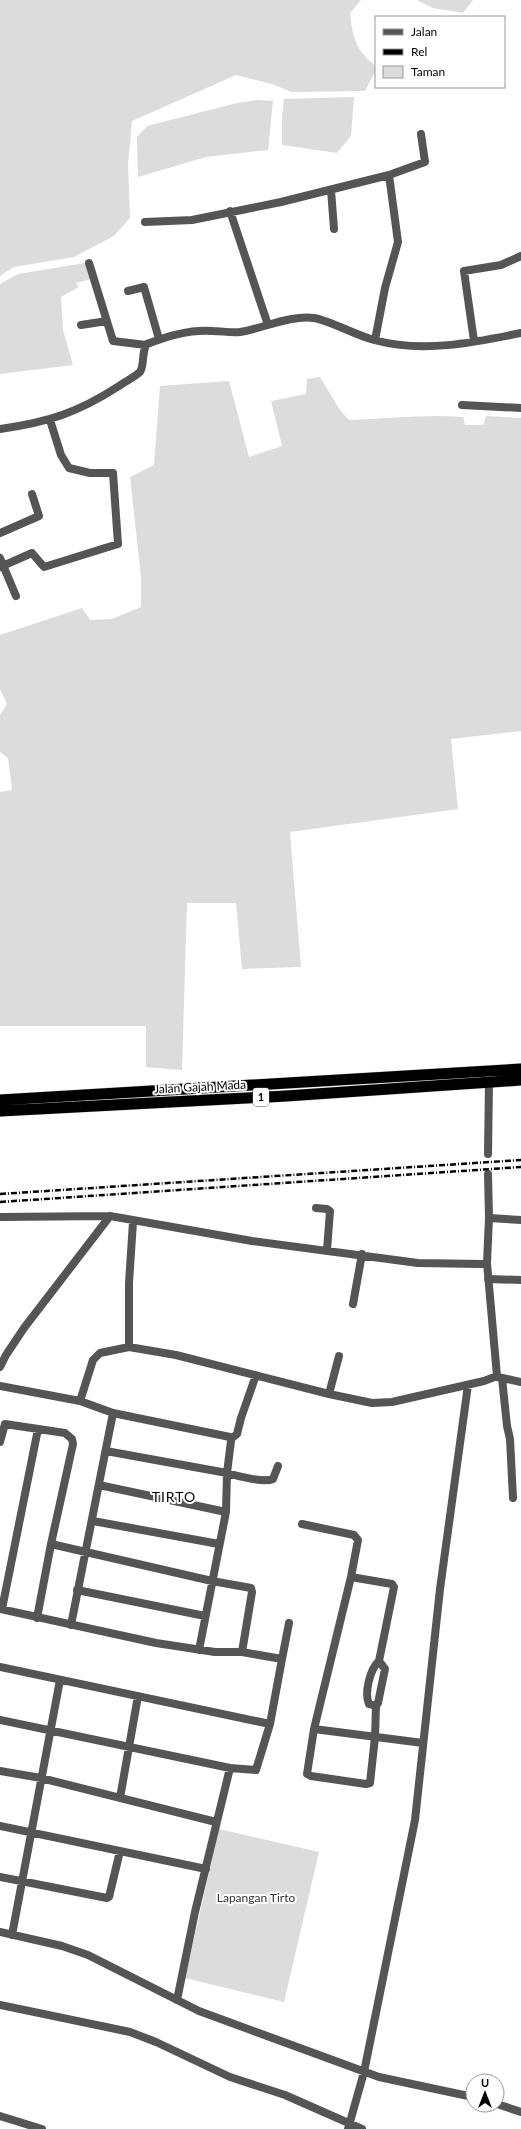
<svg xmlns="http://www.w3.org/2000/svg" width="521" height="2129" font-family="Lato,sans-serif">
	<rect width="100%" height="100%" fill="#fff"/>
	<path fill="#dcdcdc" d="M0,0H361L350,13C353,39 355,49 376,66V70L365,91L291,92L275,85L236,75L132,121L128,164L130,218L114,236L74,257L14,267L0,276Z
		M417,0H473L463,13L433,8Z
		M354,97L351,136L337,153L282,145V118L284,99Z
		M258,100L273,101L268,150L206,157L138,177L137,137L147,126L237,103Z
		M85,263L91,279L76,283L79,287L61,297L63,330L73,365L0,374V284L18,274Z
		M320,377L340,410L349,420C387,419 426,414 463,417L465,425H483L486,416L521,418V731L451,739L458,809L290,832L301,967L242,969L236,903H187L182,1070L146,1067V1026H0V792L12,790L8,758L0,752V715L7,704L0,689V635L82,608L90,620L112,619L141,607V577L130,477L154,465L160,386L229,381L249,457L282,446L271,401L306,394L307,379Z
		M219,1829L319,1852L284,2002L185,1978Z"/>
	<g fill="none" stroke-linecap="round" stroke-linejoin="round">
		<g stroke="#dbdbdb" stroke-width="12">
			<path id="trunk" d="M0,1100L521,1069
				M0,1111L286,1096L521,1080"/>
		</g>
		<path stroke="#555" stroke-width="8" d="M331,190L334,229
			M230,211L268,325
			M145,222L192,220L281,202L389,175L425,162L421,134
			M89,263L113,341L146,345
			M128,291L144,287L159,339
			M81,325L107,321
			M375,340L385,288L398,242L389,175
			M474,341L464,271L501,265L521,256
			M462,405L521,408
			M0,429C49,422 77,413 119,386C126,381 133,378 140,372C145,364 141,352 147,344C167,336 192,329 213,331C222,331 230,333 240,332C264,328 290,315 314,318C331,321 355,335 374,340C422,353 473,343 521,333
			M0,533L39,516L32,494
			M0,558L16,596
			M0,567L32,553L44,567L118,544L113,473H90L69,468L61,455L50,420
			M488,1154L489,1082
			M488,1174L489,1218
			M316,1208L327,1209L330,1211L327,1250
			M0,1217L110,1216L252,1241L418,1263L481,1264L487,1263L489,1218L521,1220
			M488,1279L521,1280
			M353,1304L362,1254
			M129,1347V1283L133,1222
			M0,1367L6,1355L24,1328L110,1216
			M498,1377L521,1382
			M502,1378L507,1426L510,1439L513,1498
			M0,1386L80,1401L113,1413L230,1437L231,1441L227,1473L226,1512L199,1650
			M329,1394L339,1356
			M80,1401L93,1360L100,1353L129,1347L176,1355L329,1394L372,1403L392,1402L484,1381L497,1376L487,1263
			M231,1439L237,1434L241,1418L256,1375
			M0,1442L5,1424L65,1433L72,1439L73,1444L51,1544L37,1618
			M106,1451L227,1473C237,1476 264,1483 273,1479L278,1466
			M99,1485L226,1512
			M93,1521L219,1544
			M302,1524L354,1535L358,1540L351,1577L314,1729L423,1743
			M51,1544L212,1581L251,1588L252,1592L242,1652
			M351,1577L392,1584L394,1587L379,1661C370,1669 364,1693 369,1704L376,1706
			M77,1590L205,1616
			M0,1609L156,1643L215,1652H242L282,1659L270,1724L256,1770L230,1768L0,1720
			M2,1609L38,1429
			M71,1625L113,1413
			M282,1659L289,1623
			M0,1667L270,1724
			M314,1729L307,1774L311,1776L366,1784L370,1783L375,1737L376,1706L378,1703L385,1669L379,1661
			M0,1771L41,1778L216,1822
			M120,1798L138,1696
			M0,1826L206,1869
			M0,1877L107,1898L109,1897L120,1851
			M0,1932L62,1946L88,1955L199,2011L379,2077L473,2097
			M12,1935L60,1680
			M177,2000L195,1912L230,1768
			M0,2005L130,2032L156,2042L230,2077L285,2095L362,2129
			M497,2104L521,2112
			M0,2116L42,2129
			M348,2129L364,2072L415,1820L440,1589L468,1385"/>
		<use href="#trunk" stroke="#000" stroke-width="11"/>
		<path stroke="#000" stroke-width="2.5" stroke-dasharray="6 2 1 2" stroke-linecap="butt" d="M0,1194L521,1160
			M0,1202L521,1167"/>
	</g>
	<g text-anchor="middle" stroke-width="4" stroke-linejoin="round" paint-order="stroke">
		<rect fill="#fff" stroke="#4c4c4c" stroke-width="1" x="253" y="1088" width="16" height="18" rx="3"/>
		<g font-size="11" font-weight="bold" fill="#000">
			<text x="261" y="1101">1</text>
		</g>
		<g font-size="12" fill="#000" stroke="#fff">
			<text transform="translate(200 1087) rotate(-3)" y="4">Jalan Gajah Mada</text>
		</g>
		<g font-size="12" fill="#333" stroke="#fff">
			<text x="256" y="1902">Lapangan Tirto</text>
		</g>
		<g font-size="14" letter-spacing="1" fill="#000" stroke="#fff">
			<text x="174" y="1502">TIRTO</text>
		</g>
	</g>
	<rect x="375" y="16" width="130" height="72" fill="#ffffff" stroke="#999999"/>
	<rect x="383" y="29" width="20" height="6" fill="#555555" stroke="#999999"/>
	<text x="411" y="36" font-size="12" fill="#000000">Jalan</text>
	<rect x="383" y="49" width="20" height="6" fill="#000000" stroke="#999999"/>
	<text x="411" y="56" font-size="12" fill="#000000">Rel</text>
	<rect x="383" y="66" width="20" height="12" fill="#dcdcdc" stroke="#999999"/>
	<text x="411" y="76" font-size="12" fill="#000000">Taman</text>
	<g transform="translate(485 2093)"><circle r="19" fill="#ffffff" stroke="#999999"/>
	<path d="M0-3L7 15L0 10L-7 15Z" fill="#000000"/>
	<text y="-6" font-size="11" font-weight="bold" text-anchor="middle" fill="#000000">U</text>
	</g>
</svg>
